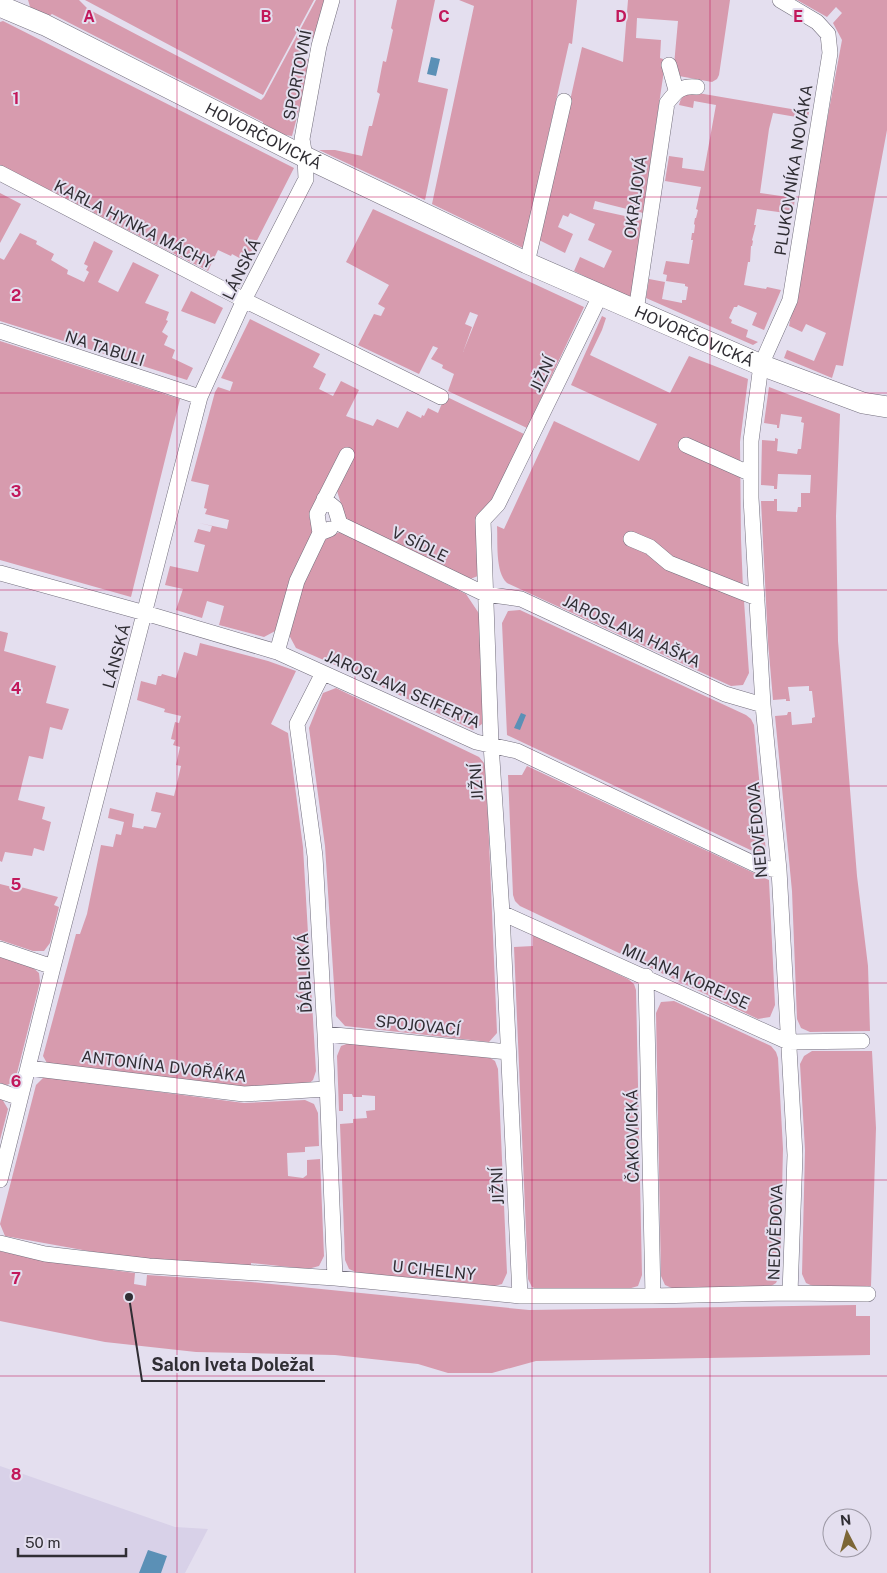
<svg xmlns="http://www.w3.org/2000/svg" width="887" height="1573" font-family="'Public Sans',sans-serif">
	<rect width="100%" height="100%" fill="#e4dfef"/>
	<path fill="#d8d1e8" d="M0,1466L175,1527L208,1529L185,1573H0Z"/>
	<path fill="#d79bae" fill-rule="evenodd" d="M28,0H79L88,9L261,100L264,97L316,0H329L316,40L307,37L302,57L312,61L292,136L279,134L263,126V122L52,14L47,17L31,10Z
		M85,0H314L263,95Z
		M397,0H435L418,82L448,89L425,200L319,150H335L362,156L369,126H372L380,94L377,92L383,61L386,62L393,30L391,28Z
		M459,0H577L572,44L569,43L523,248L432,204L474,6Z
		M628,0H730L719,75L717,79L712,82L679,76L674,65L678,21L637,18L636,38L661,40L660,58L663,59V77L643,213L595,201L593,209L643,220L632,300L574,271L580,257L604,268L612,251L588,240L595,224L570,213L568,217L563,215L558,227L573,234L565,253L539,240L582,47L623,62Z
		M797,0H887V130L843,366L836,365L832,378L784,358L787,350L814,361L826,333L806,324L802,332L789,326L842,40L833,23L842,13L836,7L827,17Z
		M3,21L294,168L247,260L244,258L243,260L232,254L231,256L218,250L208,271L0,165V22Z
		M692,92L809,112L808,119L773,113L769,129L760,193L795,198L793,214L757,209L754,225H756L752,240L753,241L752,246H751L750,262H748L744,285L766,289L767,287L781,290L764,330L752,325L757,313L738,305L737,307H734L729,318L732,320L731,323L748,330L746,337L758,342L753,345L646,298L649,279L665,282L662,299L682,303V300H686L688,287L685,286V284L666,281L667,275L663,274L666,261L689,264L693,240H691L692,233H694L695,225L694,224L695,218H696L698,210L696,209L701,187L665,181L669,156L683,158L682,168L704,171L716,105L694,101L693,108L679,105C681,97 684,94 692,92Z
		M0,193L21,204L0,243Z
		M373,209L584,307L527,428L448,391L454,374L442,368L443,365L431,359L438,348L433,346L419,374L358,345L374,314L381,316L385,308L378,304L389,285L346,262ZM470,312L478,315L463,352L472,327L465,324Z
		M20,233L37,241L36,244L54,254L51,260L68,270L67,274L84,282L89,272L86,270L88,266L84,264L94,241L113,251L98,282L118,292L133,262L159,275L145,303L169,312L166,320L168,321L162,332L168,336L164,345L175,350L172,358L193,368L187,380L0,321V258L4,260Z
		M191,291L223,308L215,324L181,311Z
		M602,316L606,318L602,330L590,355L670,393L689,356L748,379L740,442L741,539L743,589L645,551L665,566L744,601L749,673L743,685L731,686L507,583C495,572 498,542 497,526L504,529L554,421L639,461L657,424L571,385Z
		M250,319L320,354L313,367L326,374L319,389L333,396L341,381L359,390L346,416L373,426L377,419L398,428L407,411L421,418L422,415L424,416L428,408L438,413L445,396L524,434L494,499L476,516L478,576L470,579L346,520L337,491L354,457L341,451L309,516L314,532L290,579L277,630L264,637L219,625L224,606L207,601L202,618L176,610L183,589L165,585L170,566L198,572L205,545L194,542L198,529L210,532L212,526L199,523L227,529L229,520L205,514L207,509L204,508L209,485L191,481L215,392L218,387L230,391L233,382L221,378Z
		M0,341L180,399L131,597L0,560Z
		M769,387L840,414L836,516L838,641L857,876L868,966L870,1031L810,1032L801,1028L797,1019L792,891L775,716L787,715L788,712H791L792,725L812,723V718L815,717L812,691H809V686L788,687L790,701H786V699L773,700L768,642L761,501H774V499H777V511L797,512L798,507H801V493H810L811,475L778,474L777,489H774V486L761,485L762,440L775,441V438L778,439L777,451L797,454L798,449H801L804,423L801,422L802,417L781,414L779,428H777V425L764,423Z
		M340,532L466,594L480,615L484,704L482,724L473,730L342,668L296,648L289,635L303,584L326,537Z
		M520,610L746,715L751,719L754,725L766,852L761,855L507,735L502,623L508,611Z
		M0,631L8,633L4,651L56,666L46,703L69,709L62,730L50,727L43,759L29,756L18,800L45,807L42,819L51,822L44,851L34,848L32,856L5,852L2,862L0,861Z
		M200,643L268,661L296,671L271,724L288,733L303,847L316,1071L313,1080L306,1086L245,1087L48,1065L43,1056L76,934H80L87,914L101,845L113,847L116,834L121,835L124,822L108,818L110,808L134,814L132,827L143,829L144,826L156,828L161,813L151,811L156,792L174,796L181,766L176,765L180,747L173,745L175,740L171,739L175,722L179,723L181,716L164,712L165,709L137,700L141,681L156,685L158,676H161L162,674L176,678L184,652L197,656Z
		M336,688L479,757L484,763L486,768L497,1033L489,1042L345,1026L336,1016L325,846L309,728L323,693Z
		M527,766L769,880L775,1005L770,1017L758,1019L520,906L515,901L513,895L508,775H522Z
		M0,884L16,888L17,886L58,897L54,905L59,907L50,943L44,951H33L0,940Z
		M533,934L628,979L634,984L636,990L642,1275L638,1286L628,1289L541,1291L532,1287L528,1279L514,947L533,946Z
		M0,956L31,966L39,973L40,982L15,1081L7,1085L0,1083Z
		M674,1001L771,1046L776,1052L778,1058L783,1149L780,1274L776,1283L768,1288L674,1289L665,1285L661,1276L656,1013L661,1002Z
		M352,1042L487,1056L495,1061L498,1069L507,1273L502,1284L491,1287L358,1273L349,1269L345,1260L340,1124L353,1123V1119L367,1118L366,1111L375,1110V1096L362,1095V1097H353L352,1094H343V1111H339L337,1056L341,1046Z
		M812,1051H872L876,1128L871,1286L815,1287L806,1283L802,1274L805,1150L800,1064L804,1056Z
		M44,1077L244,1103L305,1100L314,1104L318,1113L319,1146L305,1147V1152L287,1153L288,1176L303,1178L307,1175V1160L320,1159L324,1256L319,1266L308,1269L251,1263V1266L153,1260L105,1254L5,1236L0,1224L36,1085Z
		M0,1098L2,1099L8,1109L0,1140Z
		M0,1251L44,1261L135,1273L134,1284L146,1286L147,1275L251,1282L529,1310L856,1305V1316H870V1355L536,1361L492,1373H448L418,1364L335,1355L196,1352L105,1342L0,1321Z"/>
	<path fill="#5b90b6" d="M431,57L440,59L436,76L427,74Z
		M521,713L526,715L520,730L514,728Z
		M148,1550L167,1556L161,1573H139Z"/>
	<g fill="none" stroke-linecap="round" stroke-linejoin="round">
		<g stroke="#736f7d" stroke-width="16">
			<path id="street" d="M780,0L817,22L828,34L830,53L790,300L761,365L751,441V498L763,705L779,870L795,1155L790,1293
				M669,65L676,90
				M0,173L244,300L441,397
				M527,263L564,101
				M636,311L667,103C676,91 682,85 697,87
				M0,331L200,397
				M686,445L751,474
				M324,499L335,508L340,524L485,594L521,599L725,694L763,705
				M330,529L320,533L317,514L347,455
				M631,539L650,547L669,563L757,598
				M0,573L145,613L277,652L476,742L517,751L763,868L779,870
				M277,652L297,581L320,533
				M323,673L297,724L315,856L325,1034L335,1278
				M502,913L788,1042L862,1041
				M0,949L53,967
				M646,976L653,1296
				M325,1034L508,1052
				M28,1068L244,1094L326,1089
				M0,1091L20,1098
				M0,1180L53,967L200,397L244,300L306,179L305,157L302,139L319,46L332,0
				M0,1243L45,1254L149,1266L335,1278L520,1296H653L790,1293L868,1294
				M520,1296L502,913L491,744L483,520L498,504L600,296"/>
		</g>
		<g stroke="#736f7d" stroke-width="22">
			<g id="secondary">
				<path id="s1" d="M0,6L45,25L305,157L527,263L761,365L863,403L887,407"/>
			</g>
		</g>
		<use href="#street" stroke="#fff" stroke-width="15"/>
		<use href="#secondary" stroke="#fff" stroke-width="21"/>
	</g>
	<path fill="none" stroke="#c2185b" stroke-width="1" stroke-opacity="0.55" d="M177,0V1573M355,0V1573M532,0V1573M710,0V1573M0,197H887M0,393H887M0,590H887M0,786H887M0,983H887M0,1180H887M0,1376H887"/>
	<g text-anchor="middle" stroke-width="4" stroke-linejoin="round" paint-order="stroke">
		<g font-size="16" fill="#302e34" stroke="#e4dfef">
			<text transform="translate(297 75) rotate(-79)" y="6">SPORTOVNÍ</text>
			<text dy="6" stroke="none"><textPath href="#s1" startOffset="294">HOVORČOVICKÁ</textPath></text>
			<text transform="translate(793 170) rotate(-81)" y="6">PLUKOVNÍKA NOVÁKA</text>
			<text transform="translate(635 197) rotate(-82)" y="6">OKRAJOVÁ</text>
			<text transform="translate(134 224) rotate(27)" y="6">KARLA HYNKA MÁCHY</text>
			<text transform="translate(241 269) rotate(-64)" y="6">LÁNSKÁ</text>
			<text dy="6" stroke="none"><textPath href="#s1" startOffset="769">HOVORČOVICKÁ</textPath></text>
			<text transform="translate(105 348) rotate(18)" y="6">NA TABULI</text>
			<text transform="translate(542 374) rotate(-64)" y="6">JIŽNÍ</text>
			<text transform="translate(420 544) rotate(26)" y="6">V SÍDLE</text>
			<text transform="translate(632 631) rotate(25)" y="6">JAROSLAVA HAŠKA</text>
			<text transform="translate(116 656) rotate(-75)" y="6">LÁNSKÁ</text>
			<text transform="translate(403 689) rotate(24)" y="6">JAROSLAVA SEIFERTA</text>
			<text transform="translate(476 782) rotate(-94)" y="6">JIŽNÍ</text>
			<text transform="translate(757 830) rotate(-95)" y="6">NEDVĚDOVA</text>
			<text transform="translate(304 973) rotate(-93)" y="6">ĎÁBLICKÁ</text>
			<text transform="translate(686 976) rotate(24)" y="6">MILANA KOREJSE</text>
			<text transform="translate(418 1025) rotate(6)" y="6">SPOJOVACÍ</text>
			<text transform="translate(164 1066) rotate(7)" y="6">ANTONÍNA DVOŘÁKA</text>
			<text transform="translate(632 1136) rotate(-91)" y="6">ČAKOVICKÁ</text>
			<text transform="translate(497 1186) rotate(-93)" y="6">JIŽNÍ</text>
			<text transform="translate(775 1232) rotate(-88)" y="6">NEDVĚDOVA</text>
			<text transform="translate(434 1270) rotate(6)" y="6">U CIHELNY</text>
		</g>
	</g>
	<g font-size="16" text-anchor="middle" font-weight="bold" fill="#c2185b" stroke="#e4dfef" stroke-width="4" stroke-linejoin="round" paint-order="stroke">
		<text x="89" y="22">A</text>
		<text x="266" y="22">B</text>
		<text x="444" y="22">C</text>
		<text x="621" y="22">D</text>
		<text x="798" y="22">E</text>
		<text x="16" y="104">1</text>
		<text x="16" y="301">2</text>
		<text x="16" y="497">3</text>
		<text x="16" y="694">4</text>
		<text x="16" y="890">5</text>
		<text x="16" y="1087">6</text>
		<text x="16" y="1284">7</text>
		<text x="16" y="1480">8</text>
	</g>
	<path fill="none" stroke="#302e34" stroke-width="2" d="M129 1297L142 1381H325"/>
	<circle fill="#302e34" stroke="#e4dfef" stroke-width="2" cx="129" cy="1297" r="5"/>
	<g font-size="18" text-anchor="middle" font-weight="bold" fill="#302e34" stroke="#e4dfef" stroke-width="4" stroke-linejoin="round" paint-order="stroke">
		<text x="233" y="1371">Salon Iveta Doležal</text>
	</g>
	<g transform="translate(847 1533) rotate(354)"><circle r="24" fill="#e4dfef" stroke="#9c98a4"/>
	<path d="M0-4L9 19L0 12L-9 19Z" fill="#7c6636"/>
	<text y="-8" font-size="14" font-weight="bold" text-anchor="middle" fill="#302e34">N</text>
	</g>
	<path d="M18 1548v8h108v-8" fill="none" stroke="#302e34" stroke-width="2.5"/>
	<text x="25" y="1548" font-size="15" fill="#302e34" stroke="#e4dfef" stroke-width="4" paint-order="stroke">50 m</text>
</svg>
